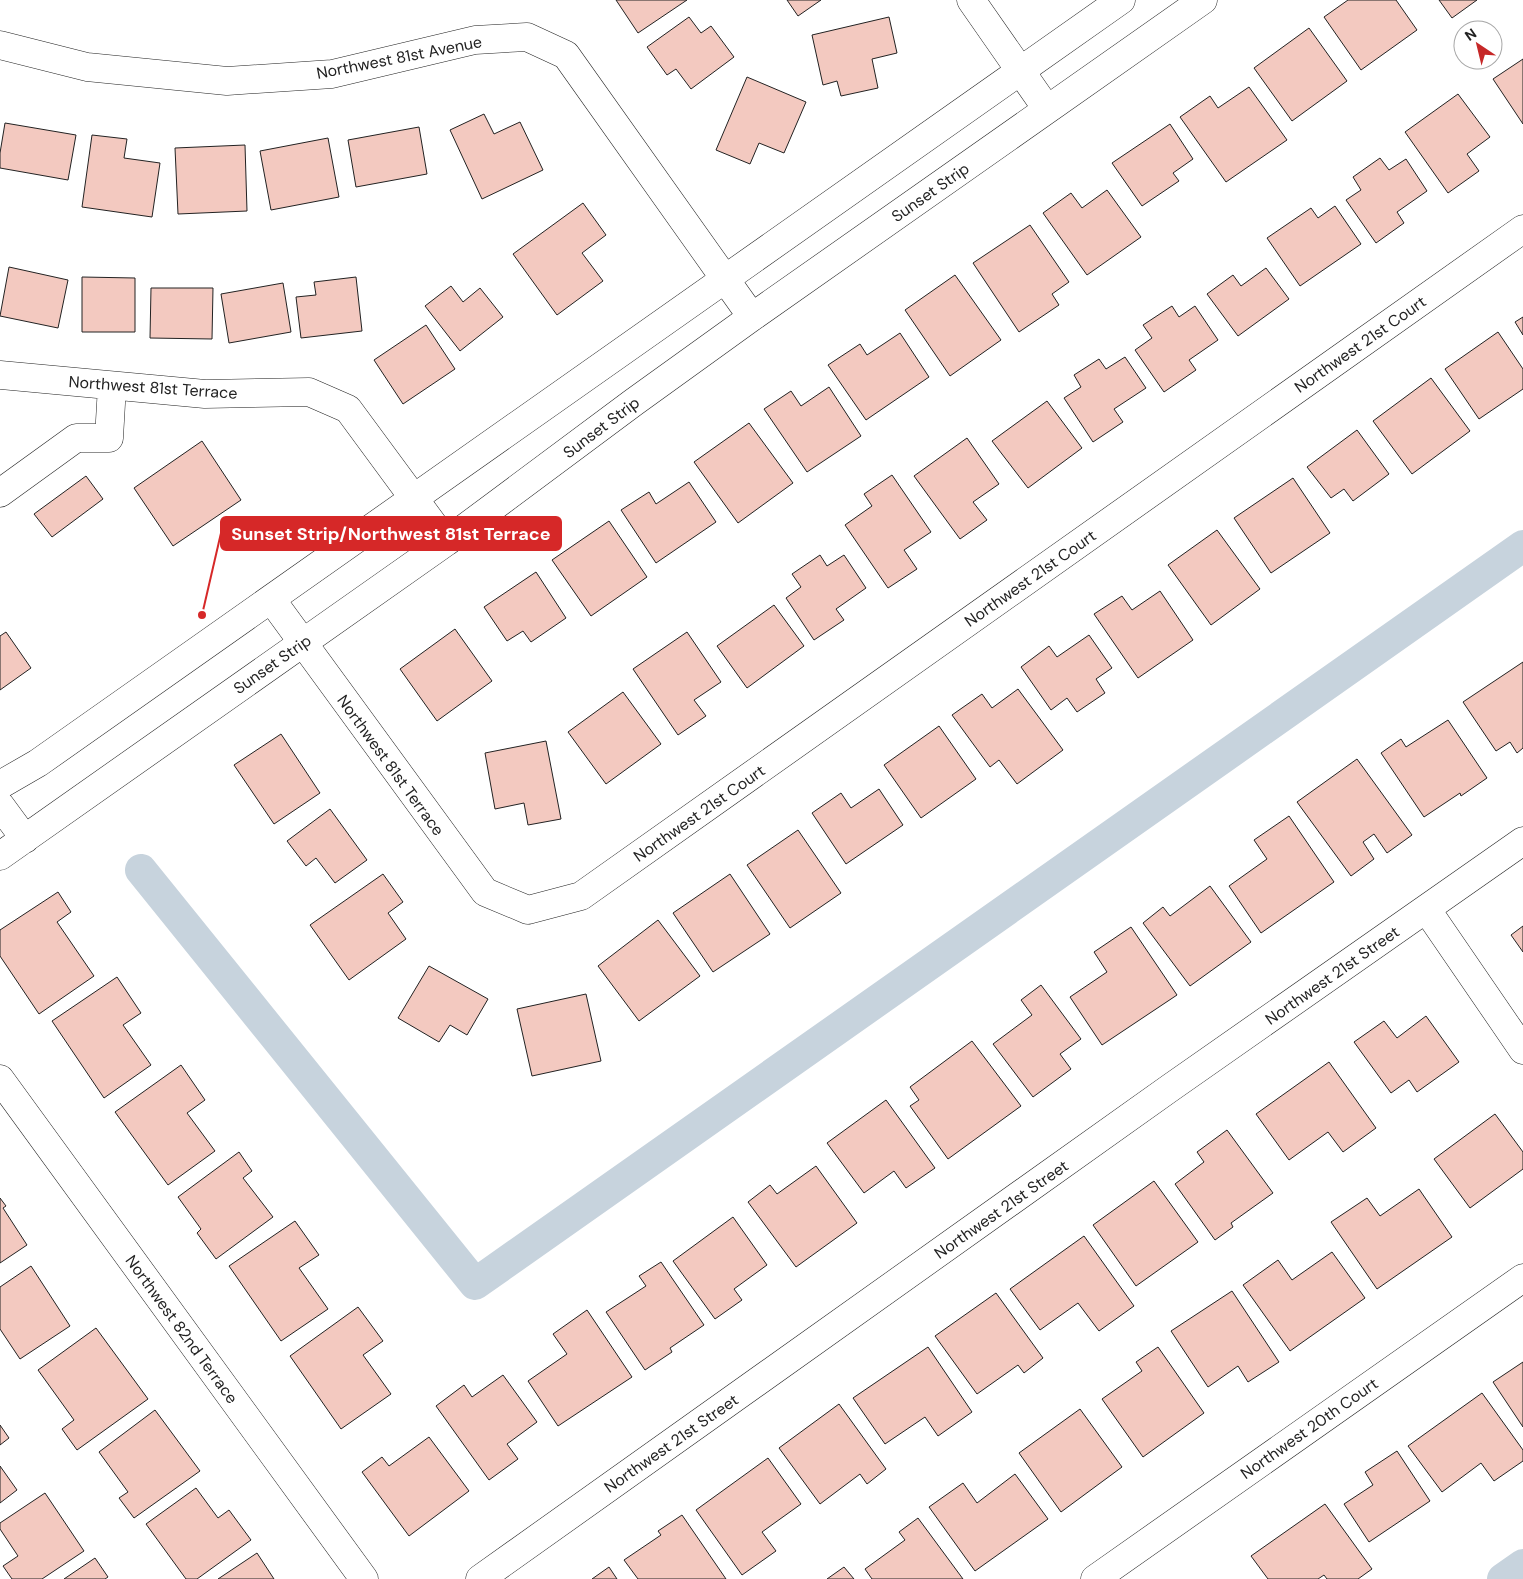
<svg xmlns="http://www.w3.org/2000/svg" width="1523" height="1579" font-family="'DM Sans',sans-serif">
	<rect width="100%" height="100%" fill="#fff"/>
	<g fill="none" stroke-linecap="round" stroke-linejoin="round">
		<path stroke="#c7d3dd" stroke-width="32" d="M141,870L475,1284L1523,546
			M1503,1579L1523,1565"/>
	</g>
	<path fill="#f3c9c0" stroke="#222" d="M616,0H687L638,33Z
		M787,0H821L798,16Z
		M1348,0H1396L1417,30L1361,70L1324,17Z
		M1439,0H1477L1452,18Z
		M689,17L701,33L711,26L734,57L691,89L676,69L667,75L647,47Z
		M889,17L897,53L872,59L878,88L841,96L837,81L823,85L812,35Z
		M1309,28L1347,81L1292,121L1254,68Z
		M1523,59V124L1493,79Z
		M747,77L806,102L784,153L759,143L750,164L716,150Z
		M1249,87L1287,140L1226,182L1180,117L1210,96L1218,108Z
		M1458,94L1490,137L1467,154L1479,171L1448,193L1405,132Z
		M484,114L494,134L520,122L543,170L482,199L450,130Z
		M5,123L76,135L68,180L0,168V153Z
		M1170,124L1193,159L1173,173L1179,181L1142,206L1112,163Z
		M419,127L427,174L356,187L348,140Z
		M92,135L127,139L124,158L160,163L152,217L82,207Z
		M328,138L339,197L271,210L260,151Z
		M245,145L247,211L178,214L175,148Z
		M1380,158L1389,170L1406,159L1427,191L1397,212L1404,223L1376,243L1346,200L1361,190L1353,177Z
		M1107,190L1141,237L1087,275L1043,213L1071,193L1082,208Z
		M583,203L606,235L582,253L603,281L557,315L513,254Z
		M1335,206L1361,244L1300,286L1267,238L1311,208L1318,218Z
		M1030,225L1069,282L1052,294L1059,305L1019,332L973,263Z
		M9,267L68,280L58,328L0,316Z
		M1266,268L1289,299L1238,336L1207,294L1233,275L1241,286Z
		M955,275L1001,340L950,376L905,310Z
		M82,277L135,278V332H82Z
		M356,277L362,331L301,338L296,297L316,295L314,282Z
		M283,283L291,332L229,343L221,294Z
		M451,286L463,302L480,288L503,317L460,351L425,306Z
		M151,288H213L212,339L150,338Z
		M1172,306L1179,317L1195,306L1218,340L1189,360L1196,370L1164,392L1135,350L1152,338L1143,325Z
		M1523,317V335L1515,322Z
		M426,325L455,369L403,404L374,360Z
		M1498,332L1523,369V389L1479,419L1445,369Z
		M900,333L929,377L866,420L828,365L860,344L867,355Z
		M1125,357L1146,388L1114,409L1123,422L1093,442L1064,398L1081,387L1074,375L1099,359L1106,369Z
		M1431,378L1470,431L1412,474L1373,421Z
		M829,387L861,436L807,472L764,409L791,391L801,406Z
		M1047,401L1082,448L1028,488L992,441Z
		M749,423L793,483L738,523L694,462Z
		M1357,430L1389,474L1353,501L1344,489L1331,498L1307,467Z
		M967,438L999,484L973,502L987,520L960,539L914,476Z
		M202,441L241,500L173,546L134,488Z
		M892,475L931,532L904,550L917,569L888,588L845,525L872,506L864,494Z
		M86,476L103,499L52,537L34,514Z
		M1293,478L1330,533L1271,573L1234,518Z
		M689,482L716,522L656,563L621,510L649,492L656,504Z
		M609,521L647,577L591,616L552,560Z
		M1217,530L1260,589L1211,625L1168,565Z
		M820,555L827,566L844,555L866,588L836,609L844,620L814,640L786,598L801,587L792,574Z
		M536,572L566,618L531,642L523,631L507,641L484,607Z
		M1160,591L1193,640L1138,678L1094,614L1122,596L1132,610Z
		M774,605L804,646L747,688L717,646Z
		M455,629L492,681L437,721L400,669Z
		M6,632L31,668L0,690V636Z
		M687,632L721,682L694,700L706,716L678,735L633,669Z
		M1089,635L1112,668L1096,679L1105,693L1077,712L1067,698L1051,710L1021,667L1049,646L1057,657Z
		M1523,662V748L1517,753L1510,742L1496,751L1463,702Z
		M1018,689L1063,750L1017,784L999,760L990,767L952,715L982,694L992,708Z
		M623,692L661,744L606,784L568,732Z
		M1448,720L1487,778L1461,796L1460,793L1424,817L1381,753L1401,739L1406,747Z
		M939,726L976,779L921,818L884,765Z
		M281,734L320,793L274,824L234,765Z
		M546,741L561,819L528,825L524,803L495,809L485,753Z
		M1357,759L1412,835L1387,853L1374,834L1363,842L1374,859L1351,876L1297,802Z
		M879,789L903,825L846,864L812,813L841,793L851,808Z
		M330,809L367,860L335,883L316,858L306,866L287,841Z
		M1289,816L1334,882L1261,933L1229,886L1267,859L1254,840Z
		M798,830L841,893L790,928L747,865Z
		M383,874L403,902L388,913L406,939L349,980L310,925Z
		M730,874L770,934L713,972L673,913Z
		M1210,886L1251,942L1190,986L1143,923L1163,907L1170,916Z
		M58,892L71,912L57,922L94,976L39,1014L0,956V930Z
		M658,920L700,976L639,1021L598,966Z
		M1523,926V952L1511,935Z
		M1131,927L1177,995L1102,1045L1070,997L1107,972L1094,952Z
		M429,966L488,999L467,1035L450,1025L439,1042L398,1018Z
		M117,977L141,1013L123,1025L151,1065L104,1098L52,1021Z
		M1041,985L1081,1039L1060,1054L1071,1069L1033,1097L993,1044L1032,1015L1021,1000Z
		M586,994L601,1061L532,1076L517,1009Z
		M1426,1016L1459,1062L1417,1092L1409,1080L1391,1093L1354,1042L1384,1021L1397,1038Z
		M972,1041L1021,1106L948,1159L910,1106L919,1100L910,1087Z
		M1329,1062L1376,1128L1343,1152L1328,1132L1289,1160L1256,1114Z
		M181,1065L205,1100L187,1113L215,1151L168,1185L115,1112Z
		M886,1100L935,1168L906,1188L894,1171L864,1193L827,1143Z
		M1495,1114L1523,1152V1169L1470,1208L1434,1159Z
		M1227,1130L1273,1193L1231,1223L1233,1227L1215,1240L1175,1184L1204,1162L1197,1152Z
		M239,1152L252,1171L243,1178L273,1217L216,1259L197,1233L201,1229L178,1197Z
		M816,1166L857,1223L796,1267L748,1202L770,1185L777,1194Z
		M1154,1181L1198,1242L1136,1286L1093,1225Z
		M1419,1189L1452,1237L1377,1289L1331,1222L1367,1198L1380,1216Z
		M0,1198L6,1206L3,1208L27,1245L0,1263Z
		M733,1217L767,1265L734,1289L742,1300L715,1319L673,1261Z
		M295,1221L319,1255L299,1268L328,1309L281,1341L229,1266Z
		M1084,1236L1134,1306L1099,1331L1078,1303L1040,1330L1010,1289Z
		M1332,1252L1365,1298L1290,1351L1243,1285L1278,1260L1292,1280Z
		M661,1262L704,1325L670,1348L672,1352L645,1370L606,1312L646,1286L639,1276Z
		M31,1266L70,1326L20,1359L0,1329V1287Z
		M1232,1291L1279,1362L1248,1382L1238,1366L1208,1387L1171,1331Z
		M996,1293L1043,1358L1024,1373L1018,1365L977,1394L935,1336Z
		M358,1307L383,1341L363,1355L391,1394L341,1429L290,1356Z
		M587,1310L632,1377L558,1426L528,1381L567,1354L553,1334Z
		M96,1328L148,1399L77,1450L62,1429L74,1420L38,1370Z
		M928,1347L972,1412L938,1436L925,1417L885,1444L853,1398Z
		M1158,1347L1204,1413L1143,1457L1102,1399L1142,1371L1136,1362Z
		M1523,1362V1427L1493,1382Z
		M503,1375L537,1422L507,1444L518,1459L489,1480L436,1406L464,1385L472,1397Z
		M1482,1393L1523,1450V1461L1494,1481L1481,1463L1442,1492L1408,1446Z
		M839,1404L886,1469L867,1484L860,1474L820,1504L779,1448Z
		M1080,1409L1122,1467L1061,1512L1019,1453Z
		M155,1410L200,1471L134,1518L119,1498L128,1492L99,1452Z
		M0,1425L9,1438L0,1445Z
		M429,1437L469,1491L409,1536L362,1472L382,1457L389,1466Z
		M1397,1451L1430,1501L1369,1542L1344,1504L1373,1485L1365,1472Z
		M768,1458L801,1504L762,1532L776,1551L742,1575L696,1510Z
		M0,1466L17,1490L0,1503Z
		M1015,1474L1048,1519L975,1571L929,1507L963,1483L977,1503Z
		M196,1488L218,1518L229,1510L251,1540L197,1579H186L146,1524Z
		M45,1493L84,1551L42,1579H12L3,1566L18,1556L0,1529V1523Z
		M1325,1504L1372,1569L1358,1579H1327L1324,1575L1318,1579H1268L1251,1556Z
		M682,1515L726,1579H638L624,1560L661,1535L658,1531Z
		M918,1518L963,1579H872L865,1569L905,1540L899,1532Z
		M257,1553L274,1579H218Z
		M95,1558L108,1577L105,1579H64Z
		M609,1567L617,1579H592Z
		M844,1567L854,1579H827Z"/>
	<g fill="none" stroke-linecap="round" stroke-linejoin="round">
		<g stroke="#222" stroke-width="29">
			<path id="minor" d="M971,0L1047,109
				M0,45L87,67L227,81L332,74L475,40L527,37L566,55L752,317
				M0,375L205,394L309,392L348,409L446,542
				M0,493L76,438H109L112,386
				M271,599L485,892L528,910L581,896L1523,229
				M0,785L38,763L1121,0
				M0,805L25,839
				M0,856L446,542L634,402L752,317L1203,0
				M1427,910L1523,1050
				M0,1079L364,1579
				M480,1579L1170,1088L1523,841
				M1095,1579L1523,1278"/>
		</g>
		<use href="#minor" stroke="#fff" stroke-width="28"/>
	</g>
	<g text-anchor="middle" stroke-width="4" stroke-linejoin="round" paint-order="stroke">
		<g font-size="16" fill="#222" stroke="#fff">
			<text transform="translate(399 57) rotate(-11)" y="6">Northwest 81st Avenue</text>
			<text transform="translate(930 192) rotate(-35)" y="6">Sunset Strip</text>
			<text transform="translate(1360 344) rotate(-35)" y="6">Northwest 21st Court</text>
			<text transform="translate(153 387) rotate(4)" y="6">Northwest 81st Terrace</text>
			<text transform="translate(601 427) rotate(-37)" y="6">Sunset Strip</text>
			<text transform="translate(1030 578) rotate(-35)" y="6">Northwest 21st Court</text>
			<text transform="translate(272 664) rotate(-35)" y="6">Sunset Strip</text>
			<text transform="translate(391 765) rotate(54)" y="6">Northwest 81st Terrace</text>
			<text transform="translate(699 813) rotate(-35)" y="6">Northwest 21st Court</text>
			<text transform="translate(1332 975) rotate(-35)" y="6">Northwest 21st Street</text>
			<text transform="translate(1001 1209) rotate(-35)" y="6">Northwest 21st Street</text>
			<text transform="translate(182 1329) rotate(54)" y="6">Northwest 82nd Terrace</text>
			<text transform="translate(1309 1428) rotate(-35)" y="6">Northwest 20th Court</text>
			<text transform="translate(671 1443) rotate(-35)" y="6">Northwest 21st Street</text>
		</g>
	</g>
	<path fill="none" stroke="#d62828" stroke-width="2" d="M202 615L221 533"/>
	<circle fill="#d62828" stroke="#fff" stroke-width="2" cx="202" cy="615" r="5"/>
	<rect fill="#d62828" stroke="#d62828" stroke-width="2" x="221" y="517" width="340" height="33" rx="5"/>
	<g font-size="18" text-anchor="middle" font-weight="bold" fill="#fff">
		<text x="391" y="540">Sunset Strip/Northwest 81st Terrace</text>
	</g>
	<g transform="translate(1478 45) rotate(325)"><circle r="24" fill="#ffffff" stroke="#a7a7a7"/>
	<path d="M0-4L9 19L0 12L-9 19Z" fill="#c62828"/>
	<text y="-8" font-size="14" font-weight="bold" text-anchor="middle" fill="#222222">N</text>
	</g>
</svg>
